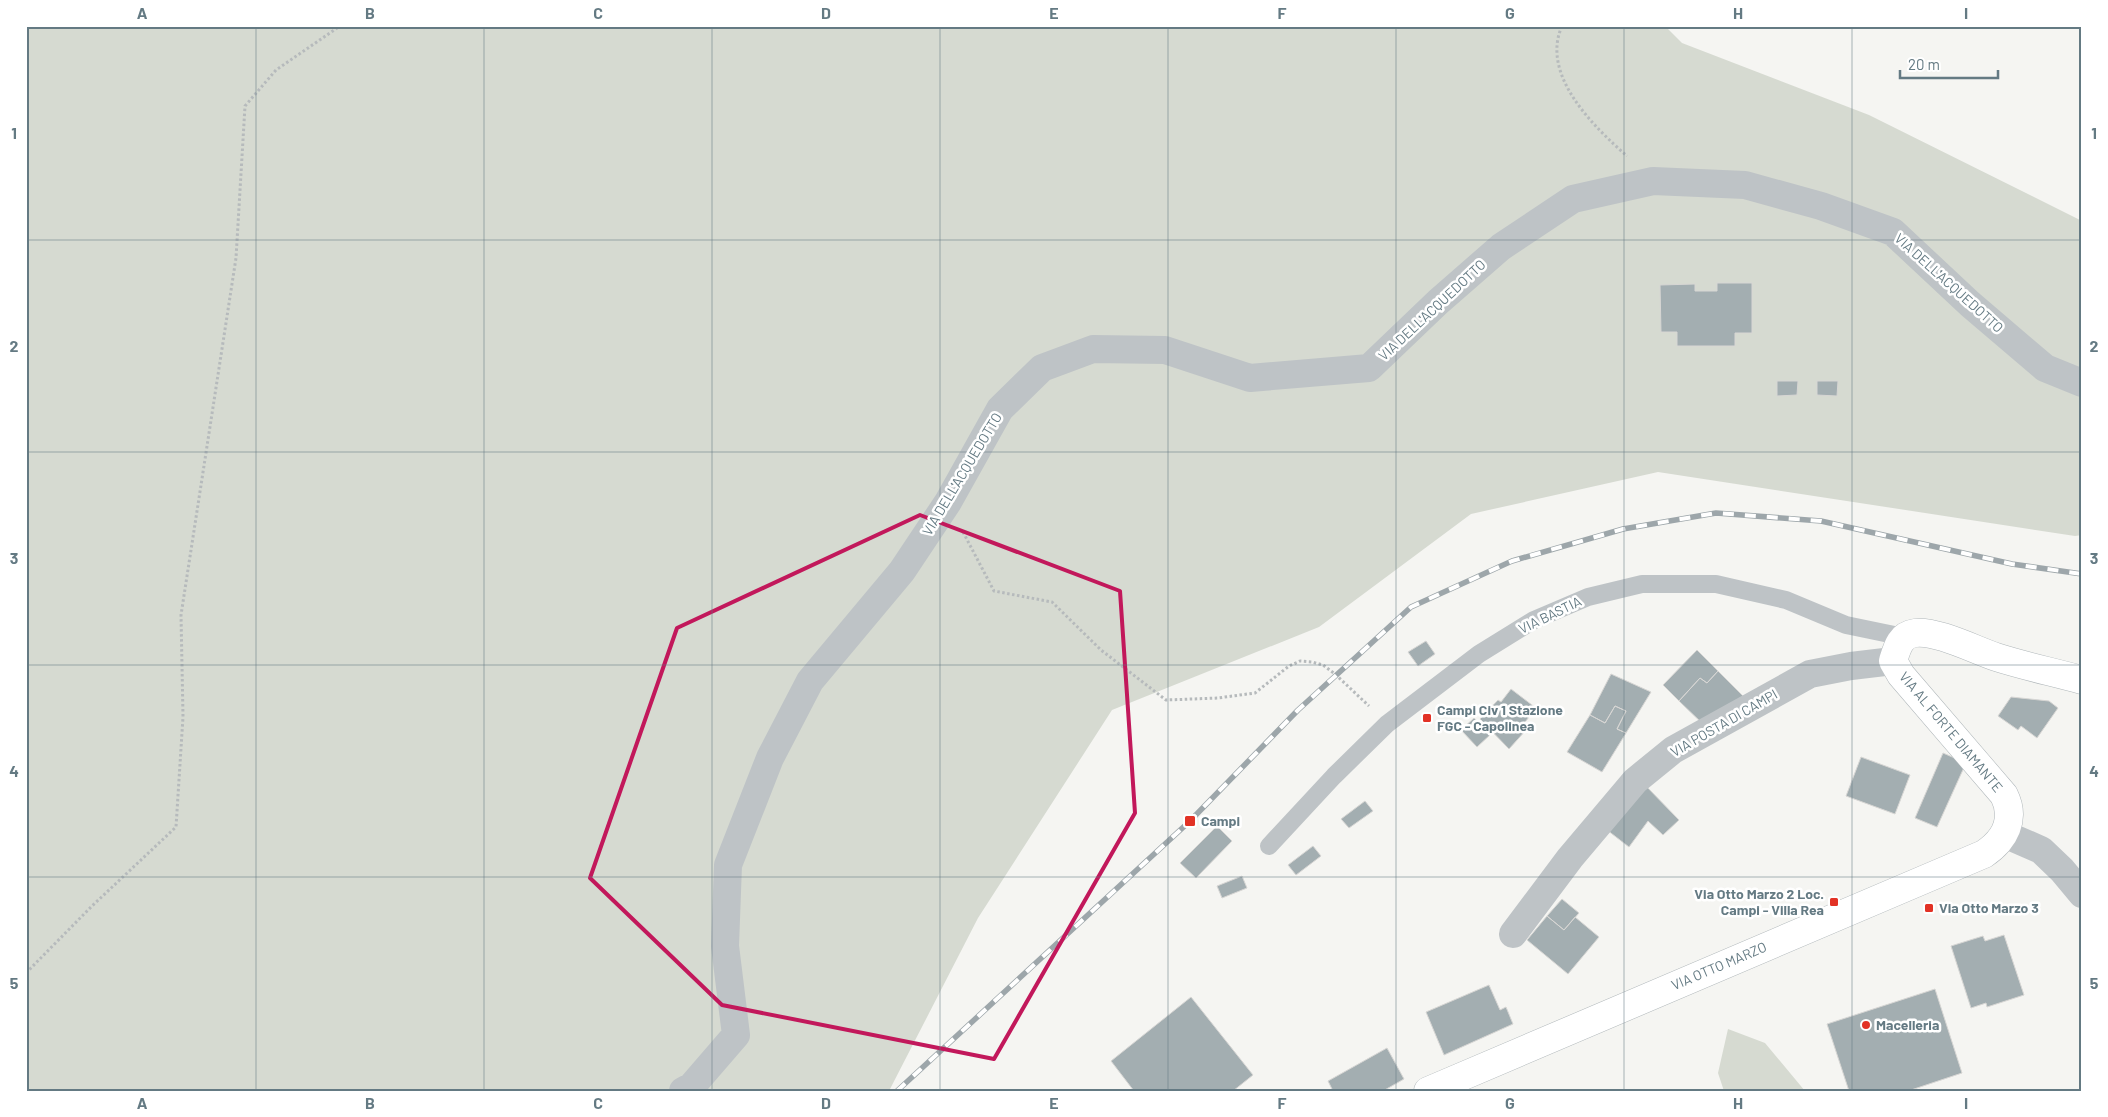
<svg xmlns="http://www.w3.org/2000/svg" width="2108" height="1117" font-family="Barlow,sans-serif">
	<rect width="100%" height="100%" fill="#f5f5f2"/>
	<path fill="#d6dad1" d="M26,26H1665L1682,43L1869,115L2082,221V535L2075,536L1658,472L1471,514L1319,627L1112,710L978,918L889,1091H26Z
		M1728,1029L1765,1043L1805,1091H1724L1718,1073Z"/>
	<path fill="#a3aeb1" stroke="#d7d6d4" d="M1717,283H1752V333H1735V346H1677V332H1661L1660,285L1695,284V291H1717Z
		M1777,381H1798L1797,395L1777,396Z
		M1817,381H1838L1837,396L1817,395Z
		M1426,641L1435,654L1418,666L1408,652Z
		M1697,650L1718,671L1707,683L1700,678L1679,701L1663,685Z
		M1718,671L1747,700L1705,726L1679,701L1700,678L1707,683Z
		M1611,674L1651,692L1626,733L1617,729L1626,711L1615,706L1605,723L1590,715Z
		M1511,689L1536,708L1522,726L1527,729L1509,749L1480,719L1498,700L1501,702Z
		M2011,697L2049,701L2058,708L2037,738L2021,726L2018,730L1998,716Z
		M1615,706L1626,711L1617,729L1626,733L1602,772L1567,752L1590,715L1605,723Z
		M1474,718L1491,734L1477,747L1461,730Z
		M1943,753L1966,763L1937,827L1915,818Z
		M1861,757L1910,775L1895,814L1846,796Z
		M1644,784L1679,820L1663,835L1648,821L1629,847L1607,830Z
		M1365,801L1373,811L1349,828L1341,819Z
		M1217,826L1232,841L1196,878L1180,863Z
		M1313,846L1321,856L1296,875L1288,865Z
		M1242,876L1247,888L1222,898L1217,886Z
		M1562,899L1579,913L1564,930L1547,916Z
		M1547,916L1564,930L1575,917L1599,937L1568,974L1527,940Z
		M2004,935L2024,995L1987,1007L1986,1003L1971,1008L1951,946L1983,936L1985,941Z
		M1489,985L1500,1010L1506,1007L1513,1024L1444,1055L1426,1012Z
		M1935,989L1962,1073L1908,1091H1849L1827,1024Z
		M1191,997L1253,1075L1233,1091H1134L1111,1061Z
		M1387,1048L1404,1079L1383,1091H1333L1328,1081Z"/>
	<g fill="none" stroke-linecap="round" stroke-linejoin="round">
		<g stroke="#b0b7ba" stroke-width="29">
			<path id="secondary" d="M1428,1091L1984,854C2005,840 2016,819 2004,795L1901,675L1893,661C1897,648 1900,635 1915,633C1936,630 1975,650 1996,657C2024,666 2053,672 2082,680"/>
		</g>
		<path stroke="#b6babc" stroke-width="3" stroke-dasharray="2.5 2.5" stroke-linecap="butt" d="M1562,26C1540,75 1594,127 1627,156
			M963,532L994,591L1052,602L1101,650L1166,700L1218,698L1255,693L1289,666L1300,661L1312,662L1323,665L1335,674L1369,706
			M26,973L92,906L176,827L183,717L181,615L236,258L245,106L276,70L340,26"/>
		<path stroke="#bec3c6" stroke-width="18" d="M1269,846L1334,776L1387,724L1479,654L1534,620L1588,597L1642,584H1716L1786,600L1846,625L1904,637"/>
		<path stroke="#bec3c6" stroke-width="28" d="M2004,834L2041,850L2062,870L2082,894
			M1513,934L1570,858L1635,781L1673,750L1810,674L1851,666L1893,661
			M683,1091L692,1086L736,1035L725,946L728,865L770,758L810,681L902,571L948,502L1000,409L1042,368L1093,349L1165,350L1250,378L1369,368L1438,302L1501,247L1573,199L1653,181L1745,185L1821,206L1893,232L1970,304L2045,368L2082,383"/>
		<use href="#secondary" stroke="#fff" stroke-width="28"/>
		<g stroke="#9da6aa" stroke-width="5.5">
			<path id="rail" d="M897,1091L1190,821L1298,710L1411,607L1512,561L1623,529L1716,513L1821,521L2012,564L2082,574"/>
		</g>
		<use href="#rail" stroke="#fff" stroke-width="4" stroke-dasharray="11" stroke-linecap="butt"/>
	</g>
	<path fill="none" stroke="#c2185b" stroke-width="4" stroke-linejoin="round" d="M920,515L1120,591L1135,813L994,1059L722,1005L590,878L677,628Z"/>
	<path fill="none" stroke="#647a83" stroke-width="1" stroke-opacity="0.55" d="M256,26V1091M484,26V1091M712,26V1091M940,26V1091M1168,26V1091M1396,26V1091M1624,26V1091M1852,26V1091M26,240H2082M26,452H2082M26,665H2082M26,877H2082"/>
	<g fill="#e23225" stroke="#fff" stroke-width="2">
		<rect x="1422" y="713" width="10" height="10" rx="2.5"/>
		<rect x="1184" y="815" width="12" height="12" rx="2.5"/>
		<rect x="1829" y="897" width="10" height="10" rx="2.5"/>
		<rect x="1924" y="903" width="10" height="10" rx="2.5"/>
		<circle cx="1866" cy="1025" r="5"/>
	</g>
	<g text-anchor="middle" stroke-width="5" stroke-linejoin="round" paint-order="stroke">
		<g font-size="14" fill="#647a83" stroke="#fff">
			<text transform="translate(1949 283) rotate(42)" y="5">VIA DELL'ACQUEDOTTO</text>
			<text transform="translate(1432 310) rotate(-43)" y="5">VIA DELL'ACQUEDOTTO</text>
			<text transform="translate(962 474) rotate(-59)" y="5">VIA DELL'ACQUEDOTTO</text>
			<text transform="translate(1550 615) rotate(-26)" y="5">VIA BASTIA</text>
			<text transform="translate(1724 723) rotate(-30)" y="5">VIA POSTA DI CAMPI</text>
			<text transform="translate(1951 732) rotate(50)" y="5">VIA AL FORTE DIAMANTE</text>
			<text transform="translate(1719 966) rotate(-23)" y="5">VIA OTTO MARZO</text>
		</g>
		<g font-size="14" font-weight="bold" fill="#647a83" stroke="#fff" text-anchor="start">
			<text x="1437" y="715">Campi Civ 1 Stazione<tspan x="1437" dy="16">FGC - Capolinea</tspan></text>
			<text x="1201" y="826">Campi</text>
			<text x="1824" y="899" text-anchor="end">Via Otto Marzo 2 Loc.<tspan x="1824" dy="16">Campi - Villa Rea</tspan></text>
			<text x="1939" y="913">Via Otto Marzo 3</text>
			<text x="1876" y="1030">Macelleria</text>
		</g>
	</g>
	<rect width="2108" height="1117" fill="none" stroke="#ffffff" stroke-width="55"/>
	<path d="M1900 70v8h98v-8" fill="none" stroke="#647a83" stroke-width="2.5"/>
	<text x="1908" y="70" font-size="15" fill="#647a83" stroke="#ffffff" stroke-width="4" paint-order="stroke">20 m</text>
	<rect x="28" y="28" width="2052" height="1062" fill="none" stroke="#647a83" stroke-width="2"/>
	<g font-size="16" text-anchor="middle" font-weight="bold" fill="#647a83">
		<text x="142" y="19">A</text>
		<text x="370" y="19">B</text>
		<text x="598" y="19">C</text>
		<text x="826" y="19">D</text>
		<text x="1054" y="19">E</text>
		<text x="1282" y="19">F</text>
		<text x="1510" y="19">G</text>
		<text x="1738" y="19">H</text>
		<text x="1966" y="19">I</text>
		<text x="14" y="139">1</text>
		<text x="2094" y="139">1</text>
		<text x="14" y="352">2</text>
		<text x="2094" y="352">2</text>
		<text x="14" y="564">3</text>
		<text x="2094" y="564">3</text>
		<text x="14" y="777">4</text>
		<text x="2094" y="777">4</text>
		<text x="14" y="989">5</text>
		<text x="2094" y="989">5</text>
		<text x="142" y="1109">A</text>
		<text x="370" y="1109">B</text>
		<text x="598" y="1109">C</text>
		<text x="826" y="1109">D</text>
		<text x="1054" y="1109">E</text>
		<text x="1282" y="1109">F</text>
		<text x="1510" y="1109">G</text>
		<text x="1738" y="1109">H</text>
		<text x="1966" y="1109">I</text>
	</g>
</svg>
